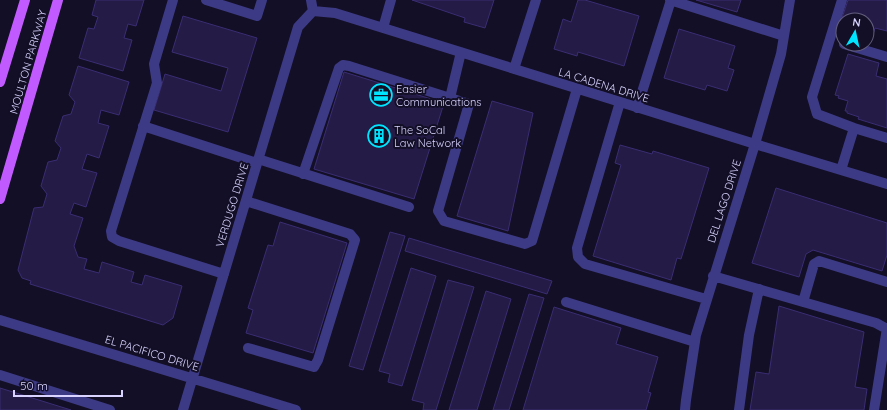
<svg xmlns="http://www.w3.org/2000/svg" width="887" height="410" font-family="Quicksand,sans-serif">
	<rect width="100%" height="100%" fill="#130f26"/>
	<path fill="#241b47" stroke="#3b2d73" d="M96,0H144L136,26L128,24L124,38L132,40L123,71L79,58L88,28L94,29L98,17L92,15Z
		M412,0H494L485,28L464,22L465,18Z
		M578,0H585L639,16L624,66L578,52L577,56L554,49L563,19L571,22Z
		M696,0H741L737,12Z
		M848,0H887V31L875,28L871,40L867,39V20H843V31L838,30Z
		M183,16L257,38L228,132L154,110L165,74L221,91L228,68L172,52Z
		M679,29L735,46L728,68L734,70L727,91L707,85L705,90L664,78Z
		M848,54L879,63L876,76L887,79V128L858,119L859,117L847,113V111H845L848,101L838,98L839,96L835,95Z
		M78,66L129,82L119,115L101,110L98,123L109,126L99,158L87,154L82,169L97,173L86,207L74,203L70,214L83,218L74,246L78,257L87,259L84,269L99,273L102,262L134,272L131,282L142,285L145,275L182,286L173,318L163,325L30,284L31,281L22,278L18,270L34,208L43,207L47,194L41,186L48,162L57,160L61,148L55,141L63,116L71,114L75,102L69,95Z
		M344,72L444,103L414,199L314,169Z
		M492,101L533,113L508,231L457,216Z
		M620,145L652,154L653,151L709,168L681,259L677,258L671,280L593,256L621,165L615,163Z
		M776,188L887,223V255L882,271L813,250L806,254L799,277L752,263Z
		M280,222L347,243L313,353L246,333L253,310L248,308L268,245L273,246Z
		M390,232L405,236L363,370L349,366Z
		M409,238L552,281L547,294L405,251Z
		M411,268L436,276L402,386L388,382L390,374L379,371Z
		M448,280L474,287L436,410H423L424,403L412,400Z
		M486,291L511,299L477,410H449Z
		M529,294L544,298L509,410H493Z
		M779,306L864,332L855,387L867,389L864,410H750L756,372L769,374Z
		M554,307L621,328L616,344L658,357L648,392L651,393L646,410H523Z
		M0,388L71,410H0Z"/>
	<g fill="none" stroke-linecap="round" stroke-linejoin="round">
		<path stroke="#3d3a85" stroke-width="10" d="M173,0L154,64L157,83L111,231L112,237L119,241L224,274
			M206,0L257,16L262,0
			M311,0L313,11
			M670,0L784,36
			M842,0L812,97L817,114L854,128L887,138
			M313,11L335,13L755,144L887,184
			M383,28L391,0
			M844,44L887,57
			M514,69L536,0
			M450,98L461,52
			M620,102L577,248L578,257L585,264L706,299
			M637,108L671,0
			M143,126L257,163
			M258,159L409,207
			M841,170L854,128
			M303,174L339,68L343,65L349,66L469,104L438,211L444,221L525,244L532,241L577,89
			M246,201L350,234L355,240L318,360L314,367L248,348
			M713,276L876,323L887,329
			M566,302L695,342
			M803,302L814,264L819,261L887,282
			M0,320L296,410
			M0,375L110,410
			M183,410L298,27L313,11
			M685,410L686,400L696,335L755,144L781,54L790,0
			M739,410L749,335L759,289
			M874,410L887,328"/>
		<path stroke="#c25bff" stroke-width="10" d="M0,82L25,0
			M0,199L58,0"/>
	</g>
	<defs>
		<g id="office-ring" transform="scale(1.15)"><circle r="9.5" fill="#130f26" stroke="#00e5ff" stroke-width="1.5"/><path d="M-6-3h4V-5.5h4V-3h4V5H-6ZM-1-4.5V-3h2v-1.5ZM-6 0V1H6V0Z" fill="#00e5ff"/></g>
		<g id="building-ring" transform="scale(1.15)"><circle r="9.5" fill="#130f26" stroke="#00e5ff" stroke-width="1.5"/><path d="M-4-6H4V6H1V3H-1V6H-4ZM-2.5-4.3h1.7v1.8h-1.7ZM.8-4.3h1.7v1.8H.8ZM-2.5-1h1.7V.8h-1.7ZM.8-1h1.7V.8H.8Z" fill="#00e5ff"/></g>
	</defs>
	<g fill-rule="evenodd">
		<use href="#office-ring" x="381" y="95"/>
		<use href="#building-ring" x="379" y="136"/>
	</g>
	<g text-anchor="middle" stroke-width="4" stroke-linejoin="round" paint-order="stroke">
		<g font-size="11" fill="#d9d4ff" stroke="#130f26">
			<text transform="translate(28 62) rotate(-74)" y="4">MOULTON PARKWAY</text>
			<text transform="translate(604 85) rotate(17)" y="4">LA CADENA DRIVE</text>
			<text transform="translate(724 201) rotate(-72)" y="4">DEL LAGO DRIVE</text>
			<text transform="translate(232 205) rotate(-73)" y="4">VERDUGO DRIVE</text>
			<text transform="translate(152 353) rotate(17)" y="4">EL PACIFICO DRIVE</text>
		</g>
		<g font-size="11" fill="#d9d4ff" stroke="#130f26" text-anchor="start">
			<text x="396" y="93">Easier<tspan x="396" dy="13">Communications</tspan></text>
			<text x="394" y="134">The SoCal<tspan x="394" dy="13">Law Network</tspan></text>
		</g>
	</g>
	<g transform="translate(855 32) rotate(9)"><circle r="19" fill="#130f26" stroke="#625e7d"/>
	<path d="M0-3L7 15L0 10L-7 15Z" fill="#00e5ff"/>
	<text y="-6" font-size="11" font-weight="bold" text-anchor="middle" fill="#d9d4ff">N</text>
	</g>
	<path d="M14 390v6h108v-6" fill="none" stroke="#d9d4ff" stroke-width="2"/>
	<text x="20" y="390" font-size="12" fill="#d9d4ff" stroke="#130f26" stroke-width="3" paint-order="stroke">50 m</text>
</svg>
